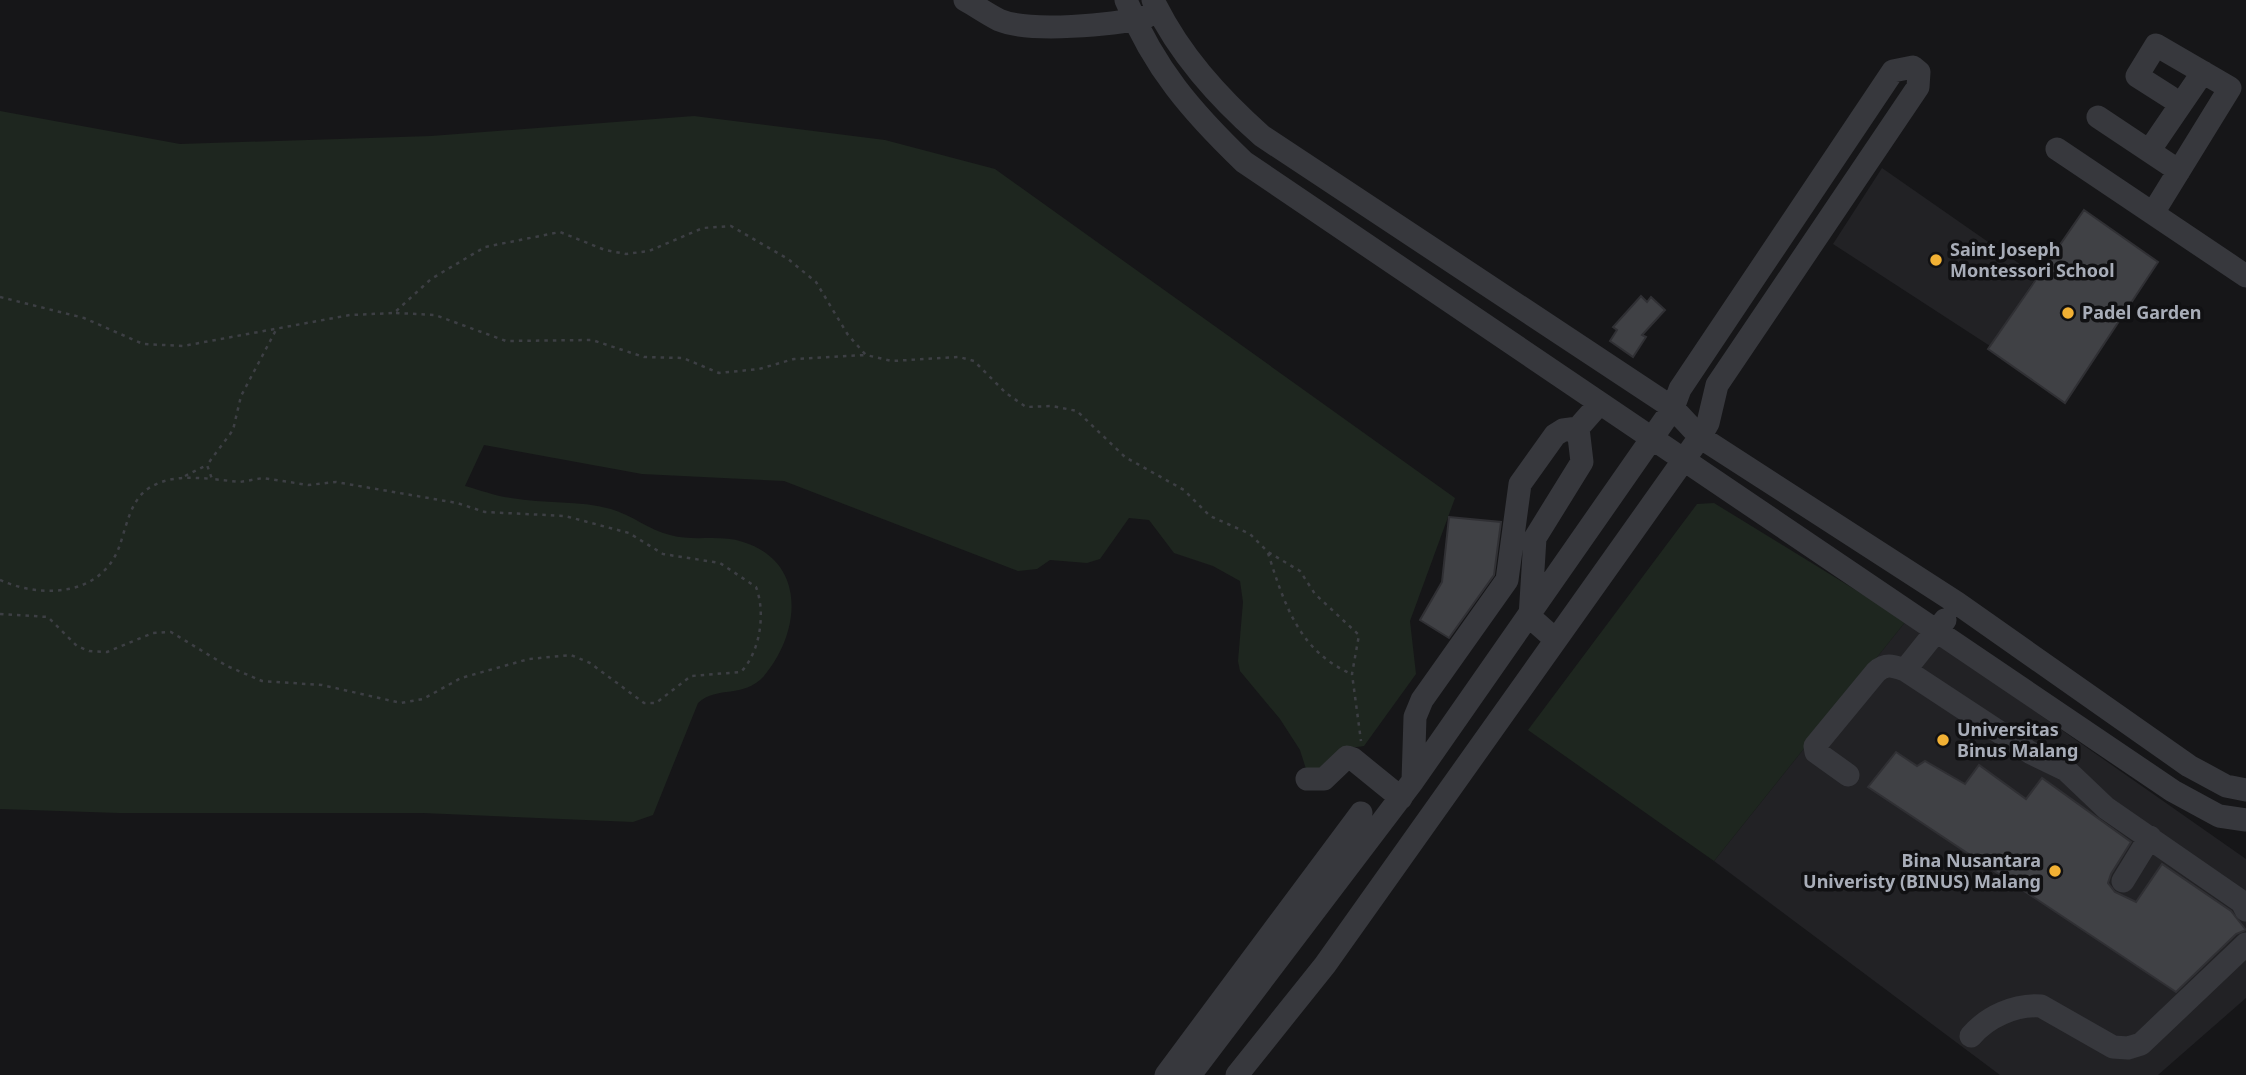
<svg xmlns="http://www.w3.org/2000/svg" width="2246" height="1075" font-family="'Noto Sans',sans-serif">
	<rect width="100%" height="100%" fill="#161618"/>
	<path fill="#222225" d="M1882,168L2037,276L1990,346L1833,244Z
		M1906,621L2246,859V998L2158,1075H2000L1714,861Z"/>
	<path fill="#1e261f" d="M0,111L180,144L431,136L694,116L885,140L995,169L1455,498L1410,621L1416,674L1364,746L1343,749L1319,774L1306,769L1300,750L1280,719L1240,671L1238,661L1243,602L1240,581L1213,566L1174,553L1149,520L1129,518L1100,559L1087,563L1050,560L1037,569L1018,571L784,481L642,474L484,445L465,486C480,490 495,496 511,498C544,504 579,500 611,509C632,515 649,530 670,535C694,542 719,534 743,542C807,562 801,632 764,676C743,699 718,685 698,703L653,815L633,822L423,813H119L0,809Z
		M1714,503L1906,621L1714,861L1528,730L1697,504Z"/>
	<path fill="#404145" stroke="#303034" stroke-width="2" d="M2084,210L2158,262L2065,403L1988,349Z
		M1641,296L1647,302L1651,297L1665,310L1642,335L1646,337L1633,357L1610,341L1617,330L1613,327Z
		M1449,517L1501,522L1494,575L1449,638L1420,620L1442,582Z
		M1896,752L1917,766L1925,761L1965,784L1979,765L2026,799L2042,778L2131,842L2111,874L2108,883L2115,892L2136,902L2162,864L2231,911L2246,930L2236,934L2176,992L1868,787Z"/>
	<g fill="none" stroke-linecap="round" stroke-linejoin="round">
		<path stroke="#3d3f44" stroke-width="2.5" stroke-dasharray="3.5 5" stroke-linecap="butt" d="M0,297L84,318L143,344L183,346L350,315L394,313L431,279L485,247L560,232L605,250L626,254L649,251L703,228L731,226L788,259L816,282L848,335L866,355L892,361L959,357L974,361L1006,393L1026,407L1052,406L1077,411L1125,457L1184,490L1210,516L1250,534L1268,552L1300,571L1315,594L1359,635L1352,674L1361,741
			M396,313L435,315L506,341L592,340L644,357L683,358L719,373L759,369L794,359L866,355
			M185,476L207,465
			M1268,553C1284,603 1299,652 1352,674
			M0,580C40,598 98,597 118,550C126,530 129,501 149,488C168,476 190,477 212,479
			M0,614L48,617L77,646L89,651L107,652L153,633L171,632L227,666L262,681L322,685L401,703L423,699L461,678L529,659L571,655L590,663L644,703H656L691,676L741,672C760,652 766,613 756,587L720,563L663,554L629,533L565,516L485,512L457,503L336,482L308,485L263,478L240,482L212,479L207,465L233,430L241,396L277,328"/>
		<path stroke="#37383d" stroke-width="23" d="M965,0C976,6 987,14 999,20C1030,33 1113,25 1146,17
			M1126,0C1154,68 1191,111 1244,162L2173,791L2219,816L2246,820
			M1153,0C1179,54 1218,97 1262,136L1673,408L1700,437L1957,603L2189,766L2226,786L2246,790
			M2098,117L2179,171
			M2057,149L2246,276
			M2149,151L2203,72
			M2153,213L2230,88L2156,45L2137,76L2170,97
			M1945,620L1905,670L2031,753L2066,770L2106,808L2242,902L2246,910
			M1556,640L1530,617L1535,538L1582,462L1578,428
			M1848,775L1816,752L1815,746L1876,672C1886,663 1893,666 1905,670
			M1307,779H1324L1347,757L1353,759L1401,798
			M1413,781L1415,717L1422,700L1507,580L1520,484L1555,435L1563,430L1578,428L1600,403
			M2123,881L2150,837
			M1971,1036C1987,1017 2015,1004 2041,1006L2113,1047L2128,1048L2141,1044L2246,944
			M1166,1075L1361,813
			M1190,1075L1413,781L1673,408L1680,389L1893,71L1913,67L1919,72L1918,87L1717,385L1708,423L1700,437L1325,965L1237,1075"/>
	</g>
	<g fill="#f2b134" stroke="#111113" stroke-width="2.5">
		<circle cx="1936" cy="260" r="7"/>
		<circle cx="2068" cy="313" r="7"/>
		<circle cx="1943" cy="740" r="7"/>
		<circle cx="2055" cy="871" r="7"/>
	</g>
	<g text-anchor="middle" stroke-width="7" stroke-linejoin="round" paint-order="stroke">
		<g font-size="18" font-weight="bold" fill="#a8adb8" stroke="#111113" text-anchor="start">
			<text x="1950" y="256">Saint Joseph<tspan x="1950" dy="21">Montessori School</tspan></text>
			<text x="2082" y="319">Padel Garden</text>
			<text x="1957" y="736">Universitas<tspan x="1957" dy="21">Binus Malang</tspan></text>
			<text x="2041" y="867" text-anchor="end">Bina Nusantara<tspan x="2041" dy="21">Univeristy (BINUS) Malang</tspan></text>
		</g>
	</g>
</svg>
